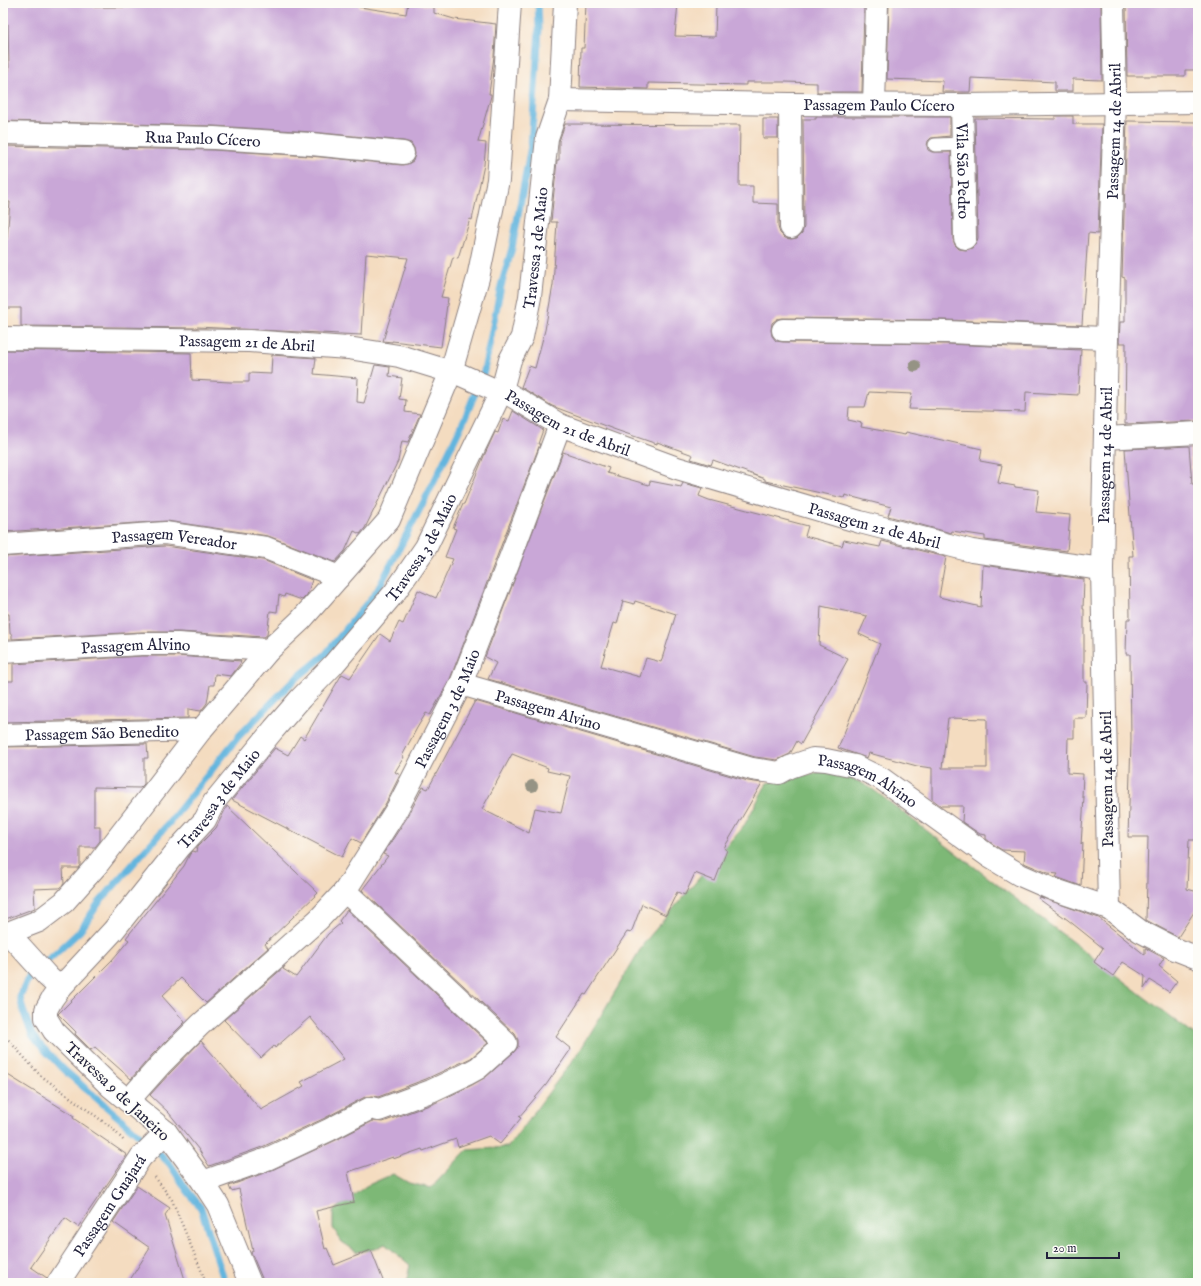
<svg xmlns="http://www.w3.org/2000/svg" width="1201" height="1286" font-family="'IM FELL English',serif">
	<rect width="100%" height="100%" fill="#fdfcf7"/>
	<filter id="ink" filterUnits="userSpaceOnUse"><feTurbulence type="fractalNoise" baseFrequency=".025" numOctaves="2"/><feDisplacementMap in="SourceGraphic" scale="8" xChannelSelector="R" yChannelSelector="G"/><feConvolveMatrix kernelMatrix="1 2 1 2 8 2 1 2 1" color-interpolation-filters="sRGB"/></filter>
	<filter id="wash" filterUnits="userSpaceOnUse"><feTurbulence type="fractalNoise" baseFrequency=".012" numOctaves="4" result="noise"/><feDisplacementMap in="SourceGraphic" scale="16" xChannelSelector="R" yChannelSelector="G"/><feGaussianBlur stdDeviation="0.9" result="paint"/><feColorMatrix in="noise" values="0 0 0 0 0 0 0 0 0 0 0 0 0 0 0 0 0 1.4 0 .05"/><feComposite in="paint" operator="in"/></filter>
	<g filter="url(#wash)">
		<rect width="100%" height="100%" fill="#f4dcc0"/>
		<path fill="#7db876" stroke="#506d58" d="M834,769L871,788L1198,1038V1283H406L410,1265L385,1244L375,1249L357,1252L342,1242L333,1228V1211L366,1186L393,1174L409,1183L431,1188L467,1150L508,1147L581,1049L644,943L745,824L767,783Z"/>
		<g fill="none" stroke-linecap="round" stroke-linejoin="round">
			<path stroke="#63b5de" stroke-width="7" d="M225,1283L201,1208L187,1190L170,1164L152,1146L64,1070L42,1047L32,1035L23,1010L20,997L30,974L53,956L80,931L98,904L169,823L239,736L293,681L325,655L377,591L432,486L465,418L484,371L501,286L512,248L531,146L539,29L538,3"/>
		</g>
		<g id="blocks">
			<path fill="#c9a7d7" fill-rule="evenodd" d="M50,3H94V7H137V3H359V7L406,14L408,3H410L434,7V13L454,19L496,24L494,56L489,94H491V96L478,142L486,143L484,165L472,220L470,219L458,258L453,257L441,297L448,298L441,347L392,341V342L383,341L408,258L366,254L361,335L197,327V328L21,326V308H3V238H7L10,202H3V146L213,150L310,156L402,165L408,164L413,161L415,154L414,148L411,143L404,141L312,132L214,126L3,121V71H9L8,24L3,25V6H7V4Z
				M586,3H678L675,36L715,37L716,5H731V3H864L862,92H817V83L785,82H746V85L648,83V89L580,87L581,48H584Z
				M889,3H1101L1102,80L1073,79V91H1055V82L971,78L970,92H942L943,81L887,79Z
				M1126,3H1198V70H1185V76H1127Z
				M1055,116H1073V124H1102L1098,234L1088,233L1082,325L946,320L783,318L777,319L772,323L771,330L772,336L776,341L783,342L946,344L1081,350L1078,395L1026,392L1025,412L909,409L912,394L869,392L865,407H849L848,420L862,423L861,427L905,435L906,432L982,449L980,461L1002,465L998,483L1015,486V487L1039,490L1036,512L1070,515L1067,551L985,540V536L952,531L951,533L888,516L891,507L845,495L844,498L765,481V479L713,460L711,465L691,459L693,455L657,442V444L616,430L552,406L521,387L529,366L535,368L545,330L553,285L557,222H551L557,160H559V141L565,124L740,125L739,186H753V203L778,204V227L780,233L785,238L791,239L797,238L802,233L804,227L803,119H816V117H950V136L931,138L928,141L927,146L928,150L932,152H951L953,239L955,245L959,249L966,250L972,248L976,244L978,238L975,118L1055,119Z
				M763,119H778V138H763Z
				M1127,121L1198,122V421L1125,424L1126,343H1119L1120,322H1125V278L1122,277Z
				M3,350L191,353L192,380L230,382H249V373L271,374L272,355L316,358L314,374L358,378L357,402L364,403L375,365L390,367L389,376L402,378L399,399L406,400L405,412L420,414L408,442L402,441L398,461L365,528L360,534L354,531L345,551L335,562L268,536L167,521L3,532Z
				M513,411L543,430L538,444H540L450,679L430,715L426,713L417,728L402,756L404,757L395,772L400,775L386,803L361,843L352,838L342,857L232,800L275,748L288,755L300,736L304,739L342,674L350,678L380,634L390,641L399,622L403,624L418,590L436,598L453,559L445,557L456,529L453,528L463,504H464L484,456L495,432L498,433L503,419L509,421Z
				M1189,446L1192,484H1198V739L1197,813H1198V840H1189L1187,889L1198,892V906L1178,937L1146,920L1148,837H1128L1131,740L1130,654H1126L1127,619H1130L1129,556H1133L1125,449Z
				M563,452L609,468L607,473L649,485L650,481L681,487L683,483L702,488L699,496L709,500L808,526L805,536L842,546L844,540L880,547L882,541L946,557L939,597L981,607L983,565L1084,579L1083,609H1084V682H1087L1086,718H1074V738H1068L1067,773L1083,774L1082,797H1084L1081,845L1083,842L1081,886L1056,877L1058,874L1048,873L1024,863L1025,851L1002,850L997,847L986,839V835L980,834L962,822L963,806H941L932,799V768L917,766L869,753L867,758L838,748L880,644L859,634L867,616L821,606L819,645L848,659L801,744L797,741L790,754L777,760L755,757L488,679L496,663L485,657ZM623,601L634,604L635,601L676,614L661,662L646,658L640,677L601,666L614,623L617,624ZM948,718L987,719V768H942Z
				M165,546L263,560L312,580L307,595L302,600L285,594L284,597L279,595L277,612L270,611L267,635L264,637L179,632H142L12,639V634H10L9,614H3V557Z
				M142,656H178L241,661L240,664L231,676L215,674L214,685H210L207,703L201,711L188,709V718L3,722V681H13V664Z
				M475,701L748,781L762,783L724,848L727,850L715,881L695,873L685,895L677,892L666,915L642,904L631,933L627,932L586,995L584,994L556,1037L571,1049L546,1085L519,1117L521,1118L500,1144L489,1136L458,1147L456,1139L423,1151L422,1149L393,1159V1157L348,1172L354,1202L316,1211L325,1249L327,1248L334,1265L371,1250L384,1283H262V1278L251,1252L253,1251L239,1189L231,1191L229,1186L272,1170L334,1141L373,1121L383,1122L435,1103L472,1085L486,1077L514,1052L518,1047V1040L515,1034L362,890L388,856L383,854L408,816L423,787L428,789ZM512,754L548,768L547,771L570,776L561,813L535,808L529,833L482,809Z
				M147,744L148,758H144V784L140,788L94,787V826H100V841L95,847H80V865L78,868H63L64,884L59,888L34,889L35,908L3,920V747Z
				M227,806L318,893L265,944L268,948L206,1003L181,978L162,996L185,1022L152,1055L131,1079L95,1047L91,1050L75,1034L76,1032L58,1014L112,960L129,940L126,938L184,866L190,854L193,851L196,852L197,847L216,828Z
				M1040,897L1099,918L1145,955V948L1164,958L1159,966L1177,981L1169,992L1150,980L1144,989L1145,976L1123,962L1113,976L1094,962L1103,948L1068,920L1039,899Z
				M347,910L488,1043L471,1058L426,1079L378,1097L373,1096L365,1097L323,1119L262,1147L209,1166L199,1150L169,1113L150,1095L170,1073L201,1041L261,1110L304,1086L301,1082L344,1059L310,1017L275,1048L274,1046L261,1058L224,1020L285,966L283,969L296,977L328,934L341,923L339,921Z
				M3,1072L74,1116L73,1118L127,1155L78,1227L65,1218L31,1267L47,1278L46,1283H3Z
				M137,1186L170,1208L165,1215L186,1283H128L150,1248L113,1222Z"/>
		</g>
	</g>
	<g filter="url(#ink)">
		<use href="#blocks" fill-opacity="0" stroke="#8b7f7e" stroke-width="1"/>
		<g fill="none" stroke-linecap="round" stroke-linejoin="round">
			<g stroke="#8b7f7e" stroke-width="15">
				<path id="service" d="M935,145L963,144"/>
			</g>
			<g stroke="#8b7f7e" stroke-width="24">
				<g id="minor">
					<path id="s1" d="M560,100L790,104L962,105L1198,102"/>
					<path d="M790,104L791,227"/>
					<path d="M874,104L877,3"/>
					<path id="s2" d="M962,105L965,238"/>
					<path id="s3" d="M3,133L214,138L311,144L403,153"/>
					<path d="M783,330L946,332L1107,338"/>
					<path id="s4" d="M3,338L249,341L348,348L399,356L461,375L495,390H502L560,425L677,468L860,522L972,551L1102,569"/>
					<path d="M1105,438L1198,433"/>
					<path id="s5" d="M3,545L165,533L266,548L339,577"/>
					<path id="s6" d="M3,652L142,644H178L269,650"/>
					<path id="s7" d="M461,684L752,769L779,773L790,767L813,759L826,760L855,766L882,779L990,857L1020,875L1052,889L1109,908L1140,931L1175,949L1198,958"/>
					<path id="s8" d="M3,735L201,730"/>
					<path id="s9" d="M1109,908L1102,569L1107,338L1115,102L1113,3"/>
					<path d="M3,933H8L39,921L64,902L97,865L201,730L269,650L301,620L389,520L451,372L478,278L498,180L510,3"/>
					<path d="M8,933L48,977L60,988"/>
					<path id="s10" d="M128,1101L161,1064L200,1025L319,919L345,891L397,809L461,684L512,553L560,425"/>
					<path d="M203,1182L267,1159L329,1130L371,1108L379,1110L431,1091L467,1074L478,1068L506,1043L345,891"/>
					<path id="s11" d="M58,1283L141,1157L166,1132"/>
					<path id="s12" d="M250,1283L218,1205L203,1182L166,1132L110,1086L54,1031L46,1018V1010L52,999L60,988L113,931L180,847L205,820L214,802L274,729L301,698L333,665L395,592L426,547L502,390L510,360L522,337L530,297L547,138L560,100L565,3"/>
				</g>
			</g>
			<path stroke="#8b7f7e" stroke-width="2.5" stroke-dasharray="1 3" stroke-linecap="butt" d="M3,1034L40,1075L112,1128L125,1142
				M155,1177L172,1200L201,1270L206,1283"/>
			<use href="#service" stroke="#fff" stroke-width="13"/>
			<use href="#minor" stroke="#fff" stroke-width="22"/>
		</g>
		<g fill="#959384">
			<circle cx="915" cy="366" r="6"/>
			<circle cx="532" cy="786" r="6"/>
		</g>
	</g>
	<g text-anchor="middle" stroke-width="3" stroke-linejoin="round" paint-order="stroke">
		<g font-size="16" fill="#22223b" stroke="#fdfcf7">
			<text dy="6" stroke="none"><textPath href="#s1" startOffset="319">Passagem Paulo Cícero</textPath></text>
			<text dy="6" stroke="none"><textPath href="#s9" startOffset="777">Passagem 14 de Abril</textPath></text>
			<text dy="6" stroke="none"><textPath href="#s3" startOffset="200">Rua Paulo Cícero</textPath></text>
			<text dy="6" stroke="none"><textPath href="#s2" startOffset="66">Vila São Pedro</textPath></text>
			<text dy="6" stroke="none"><textPath href="#s12" startOffset="1270">Travessa 3 de Maio</textPath></text>
			<text dy="6" stroke="none"><textPath href="#s4" startOffset="244">Passagem 21 de Abril</textPath></text>
			<text dy="6" stroke="none"><textPath href="#s4" startOffset="580">Passagem 21 de Abril</textPath></text>
			<text dy="6" stroke="none"><textPath href="#s9" startOffset="453">Passagem 14 de Abril</textPath></text>
			<text dy="6" stroke="none"><textPath href="#s4" startOffset="904">Passagem 21 de Abril</textPath></text>
			<text dy="6" stroke="none"><textPath href="#s5" startOffset="172">Passagem Vereador</textPath></text>
			<text dy="6" stroke="none"><textPath href="#s12" startOffset="946">Travessa 3 de Maio</textPath></text>
			<text dy="6" stroke="none"><textPath href="#s6" startOffset="133">Passagem Alvino</textPath></text>
			<text dy="6" stroke="none"><textPath href="#s10" startOffset="512">Passagem 3 de Maio</textPath></text>
			<text dy="6" stroke="none"><textPath href="#s7" startOffset="91">Passagem Alvino</textPath></text>
			<text dy="6" stroke="none"><textPath href="#s8" startOffset="99">Passagem São Benedito</textPath></text>
			<text transform="translate(1106 779) rotate(-91)" y="6">Passagem 14 de Abril</text>
			<text dy="6" stroke="none"><textPath href="#s7" startOffset="427">Passagem Alvino</textPath></text>
			<text dy="6" stroke="none"><textPath href="#s12" startOffset="622">Travessa 3 de Maio</textPath></text>
			<text transform="translate(118 1091) rotate(43)" y="6">Travessa 9 de Janeiro</text>
			<text dy="6" stroke="none"><textPath href="#s11" startOffset="93">Passagem Guajará</textPath></text>
		</g>
	</g>
	<rect width="1201" height="1286" fill="none" stroke="#fdfcf7" stroke-width="16"/>
	<path d="M1047 1252v6h72v-6" fill="none" stroke="#22223b" stroke-width="2"/>
	<text x="1053" y="1252" font-size="12" fill="#22223b" stroke="#fdfcf7" stroke-width="3" paint-order="stroke">20 m</text>
</svg>
